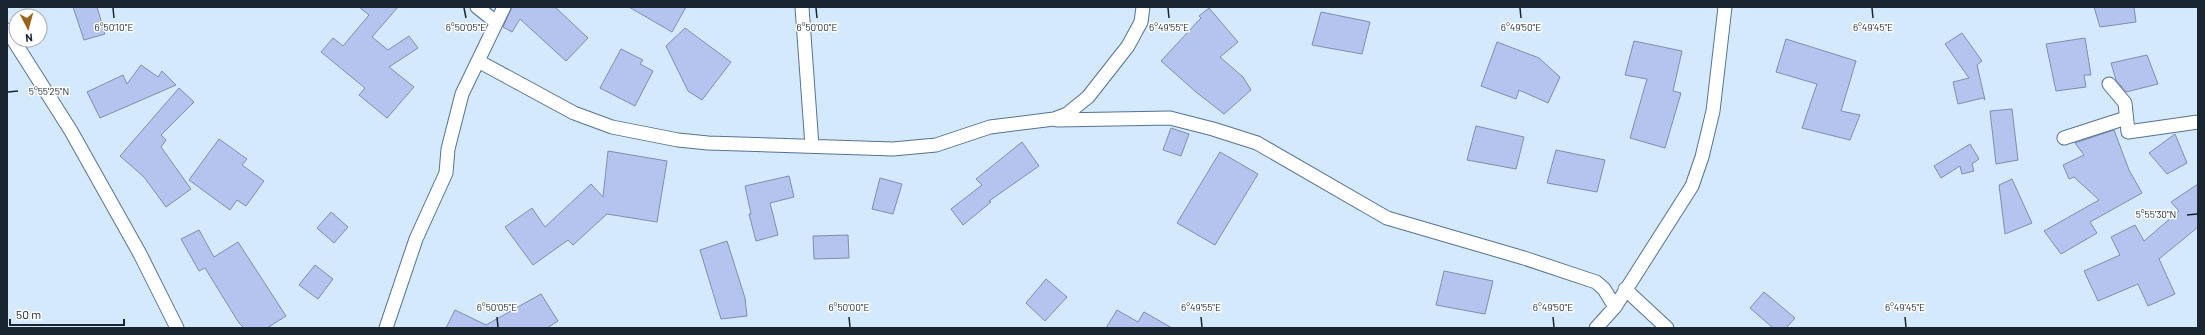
<svg xmlns="http://www.w3.org/2000/svg" width="2205" height="335" font-family="Barlow,sans-serif">
	<rect width="100%" height="100%" fill="#d5e9fd"/>
	<path fill="#b4c4ef" stroke="#808db1" d="M73,7H97L105,34L84,40Z
		M359,7H398L372,37L388,50L409,36L418,48L389,67L414,87L387,118L359,95L365,88L321,52L333,38L343,46L369,15Z
		M512,7H555L588,38L566,61L520,19L512,32L503,27Z
		M629,7H686L672,32Z
		M2094,7H2134L2136,22L2100,27Z
		M1209,8L1238,42L1220,57L1243,77L1251,90L1224,114L1196,92L1161,61L1201,18L1199,16Z
		M1321,12L1370,22L1362,54L1312,45Z
		M685,28L731,62L702,100L688,91L666,46Z
		M1962,33L1982,61L1977,65L1985,100L1983,98L1958,104L1953,82L1969,78L1945,44Z
		M2085,38L2091,75H2084L2086,87L2056,91L2046,44Z
		M1786,39L1856,61L1841,111L1860,115L1850,140L1802,128L1817,84L1776,72Z
		M1634,41L1682,51L1673,91L1681,93L1665,148L1630,138L1647,79L1625,75Z
		M1497,42L1539,58L1560,77L1548,103L1519,90L1516,99L1481,86Z
		M621,49L643,60L640,64L653,71L635,106L600,88Z
		M2147,55L2158,84L2126,92L2116,80L2111,63Z
		M141,65L158,77L162,71L176,85L100,118L87,92L123,75L127,84Z
		M179,88L194,102L161,135L166,140L161,147L191,189L166,207L144,177L120,156Z
		M2012,109L2018,160L1996,164L1990,111Z
		M1476,126L1524,137L1516,169L1467,160Z
		M1171,128L1189,134L1181,156L1163,150Z
		M2114,130L2129,170L2142,193L2090,222L2097,233L2061,254L2044,231L2099,200L2074,177L2069,179L2063,165L2084,155L2075,143Z
		M2175,134L2187,163L2167,174L2149,153Z
		M219,139L247,159L242,165L264,181L246,206L237,200L230,210L189,180Z
		M1022,142L1039,166L989,201L991,202L963,225L951,209L982,185L976,179Z
		M1970,144L1979,159L1972,164L1974,171L1962,174L1960,166L1941,178L1934,166Z
		M1556,150L1605,160L1597,192L1547,183Z
		M608,151L667,161L657,222L607,214L573,245L568,240L533,265L505,227L532,208L545,227L591,184L603,197Z
		M1220,152L1258,174L1215,245L1177,223Z
		M789,176L794,197L770,203L778,235L756,241L749,214H751L745,186Z
		M880,178L902,184L893,214L872,209Z
		M2012,179L2032,223L2005,234L1999,185Z
		M2198,184V227L2159,259L2175,294L2148,306L2138,284L2098,301L2084,271L2120,255L2111,237L2135,225L2144,241L2179,211L2171,202Z
		M331,212L348,227L334,243L317,228Z
		M199,230L214,257L238,242L286,316L267,328H244L239,323L205,268L199,271L181,239Z
		M848,235L849,258L814,259L813,236Z
		M727,241L745,298L747,316L721,319L700,250Z
		M315,265L333,279L318,299L299,285Z
		M1444,271L1493,281L1485,314L1436,305Z
		M1046,279L1067,297L1045,321L1026,303Z
		M1764,292L1795,318L1786,328H1773L1750,308Z
		M541,294L558,321L547,328H446L455,310L486,325Z
		M1117,310L1138,322L1144,312L1172,328H1106Z"/>
	<g fill="none" stroke-linecap="round" stroke-linejoin="round">
		<g stroke="#567390" stroke-width="15">
			<path id="street" d="M477,7L496,22
				M802,7L812,146
				M7,30L71,131L140,254L177,328
				M478,61L574,113L612,127L678,140L708,143L893,149L936,145L990,127L1054,119L1067,114L1088,97L1128,46L1141,22L1143,7
				M2109,84L2125,103L2128,132L2198,122
				M1057,120L1170,118L1213,129L1257,143L1387,218L1524,258L1596,282L1604,289L1615,307
				M2064,138L2126,118
				M1625,289L1667,328
				M386,328L416,239L446,173L448,149L462,94L504,7
				M1596,328L1615,307L1692,186L1702,157L1713,111L1725,7"/>
		</g>
		<use href="#street" stroke="#fff" stroke-width="13"/>
	</g>
	<path fill="none" stroke="#192531" stroke-width="1.5" d="M113,8L114,18M464,8L466,18M816,8L817,18M1168,8L1169,18M1520,8L1521,18M1872,8L1873,18M8,92L18,91M2187,215L2197,214M497,317L498,327M849,317L850,327M1201,317L1202,327M1553,317L1554,327M1905,317L1906,327"/>
	<g font-size="10" text-anchor="middle" fill="#192531" stroke="#fff" stroke-width="3" stroke-linejoin="round" paint-order="stroke">
		<text x="114" y="31">6°50'10"E</text>
		<text x="466" y="31">6°50'05"E</text>
		<text x="817" y="31">6°50'00"E</text>
		<text x="1169" y="31">6°49'55"E</text>
		<text x="1521" y="31">6°49'50"E</text>
		<text x="1873" y="31">6°49'45"E</text>
		<text x="49" y="95">5°55'25"N</text>
		<text x="2156" y="218">5°55'30"N</text>
		<text x="497" y="311">6°50'05"E</text>
		<text x="849" y="311">6°50'00"E</text>
		<text x="1201" y="311">6°49'55"E</text>
		<text x="1553" y="311">6°49'50"E</text>
		<text x="1905" y="311">6°49'45"E</text>
	</g>
	<rect width="2205" height="335" fill="none" stroke="#192531" stroke-width="16"/>
	<g transform="translate(28 28) rotate(174)"><circle r="19" fill="#ffffff" stroke="#a3a8ad"/>
	<path d="M0-3L7 15L0 10L-7 15Z" fill="#98631a"/>
	<text y="-6" font-size="11" font-weight="bold" text-anchor="middle" fill="#192531">N</text>
	</g>
	<path d="M10 319v6h114v-6" fill="none" stroke="#192531" stroke-width="2"/>
	<text x="16" y="319" font-size="12" fill="#192531" stroke="#ffffff" stroke-width="3" paint-order="stroke">50 m</text>
</svg>
